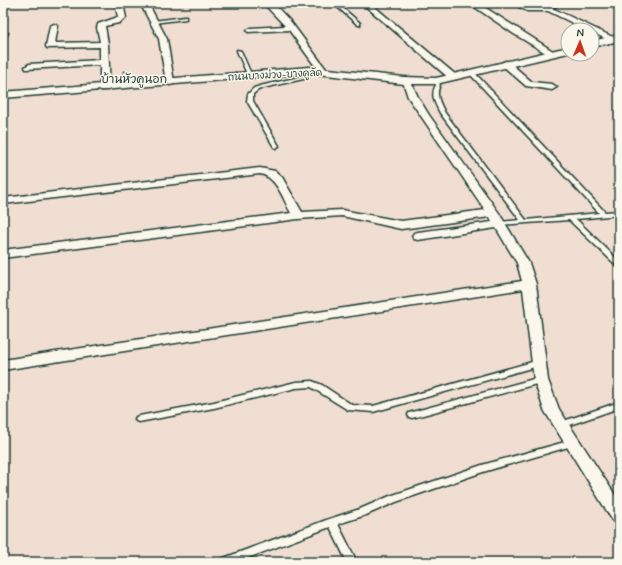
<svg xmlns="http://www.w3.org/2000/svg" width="622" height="565" font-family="Mynerve,'Playpen Sans Thai',sans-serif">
	<rect width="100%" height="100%" fill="#f1ded2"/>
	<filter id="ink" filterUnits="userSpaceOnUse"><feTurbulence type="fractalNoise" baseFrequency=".025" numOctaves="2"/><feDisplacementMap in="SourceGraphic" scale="8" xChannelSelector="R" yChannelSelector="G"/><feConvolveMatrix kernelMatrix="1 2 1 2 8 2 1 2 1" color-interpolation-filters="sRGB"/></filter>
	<g filter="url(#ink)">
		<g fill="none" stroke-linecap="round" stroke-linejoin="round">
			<g stroke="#1f3d34" stroke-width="3">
				<path id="service" d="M333,3H337L360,23V25H358Z
					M606,3H611L619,7V10Z
					M185,17H186V19L153,23L151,22L153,21Z
					M237,50L241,51L251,74V75L247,74L237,51Z
					M307,69L311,70L308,78L263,88L258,90L253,94V101L279,146L276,148L274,147L247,101L248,94L254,88L260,86L304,76Z
					M469,71H473L605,212L619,211V215L576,219L619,261V267L617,266L569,220L498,225L497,224L500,222L520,220L440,113C435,103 430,95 436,85L434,81V80H438L440,85C435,95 440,103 445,113L526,220L599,213L469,73Z
					M124,72L128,73L129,86L127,87L125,86Z
					M539,360L542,361L543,363L542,365L373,412L348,410L311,387L296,388L214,408L139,422L136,421L135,419L136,417L139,416L214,402L296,382L312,381L322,385L352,405L373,406Z
					M541,377L544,378L545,380L544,382L412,418L409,417L408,415L409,413L412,412Z
					M619,402V408L561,428L558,427L557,425L558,423Z
					M572,440L575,441L576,443L575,445L483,472L396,502L366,515L338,524L357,562H347L330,527L237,562H220L221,559L329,519L360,509L390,496L482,465Z"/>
			</g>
			<g stroke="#1f3d34" stroke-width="3">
				<path id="minor" d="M115,3H123L126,18L119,23L105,26L108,44L110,88L108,90H102L100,88V65L26,69L25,67L29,64L100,60V47L47,48L46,46L50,26L54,24L58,26L55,43L100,42L97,28L98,24L118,17Z
					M140,3H148L167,39L174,82L173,84L170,85L166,82L159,39Z
					M267,3H273L291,22L326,69L327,71L326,73H320L289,30L248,32L247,30L251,28L285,26L267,7Z
					M362,3H370L456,75L457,77L456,79H450Z
					M469,3H478L556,53L552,55H549L514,34Z
					M511,3H521L528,7H544L551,3H561L552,8L617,39L616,41H610L592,32V30H587L548,11H527Z
					M3,31L8,33L6,37H3Z
					M506,61L509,62L532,82L552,84L557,87L552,90L526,86L503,66L502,64L503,62Z
					M407,79L411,82L418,97L429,115L499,213L529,263L536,284L548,380L559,409L619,501V523L613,521L544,410L534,380L523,289L3,370V360L522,281L517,263L496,228L418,240L414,239L412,236L414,233L418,232L492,222L490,217L401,229L342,216L298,219L3,258V250L291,213C283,199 277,177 260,174L3,204V198L260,168L275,171L282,177L302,212L342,210L401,221L485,210L408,97L403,82Z"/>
			</g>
			<g stroke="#1f3d34" stroke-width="3">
				<path id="tertiary" d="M619,35V41L592,47V41Z
					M568,47V53L436,84H404L309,73L3,98V92L309,67L404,77L436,78Z"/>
			</g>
			<use href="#service" fill="#fbf7ec" fill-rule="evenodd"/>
			<use href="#minor" fill="#fbf7ec" fill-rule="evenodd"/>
			<use href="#tertiary" fill="#fbf7ec" fill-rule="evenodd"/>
		</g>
	</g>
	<g text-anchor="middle" stroke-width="3" stroke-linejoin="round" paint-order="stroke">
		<g font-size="10" fill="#1f3d34" stroke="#fbf7ec">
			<text transform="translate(275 74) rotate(-3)" y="4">ถนนบางม่วง-บางคูลัด</text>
		</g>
		<g font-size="12" fill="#1f3d34" stroke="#fbf7ec">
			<text x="134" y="83">บ้านหัวคูนอก</text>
		</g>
	</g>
	<rect width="622" height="565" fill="none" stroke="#fbf7ec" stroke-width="16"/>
	<rect x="8" y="8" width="606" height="549" fill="none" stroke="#1f3d34" stroke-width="1.5" filter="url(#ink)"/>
	<g transform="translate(580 42) rotate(2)"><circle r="19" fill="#fbf7ec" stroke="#a3ada2"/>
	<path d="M0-3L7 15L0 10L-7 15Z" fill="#c8321e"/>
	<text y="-6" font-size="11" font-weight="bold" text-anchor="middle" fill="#1f3d34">N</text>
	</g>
</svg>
